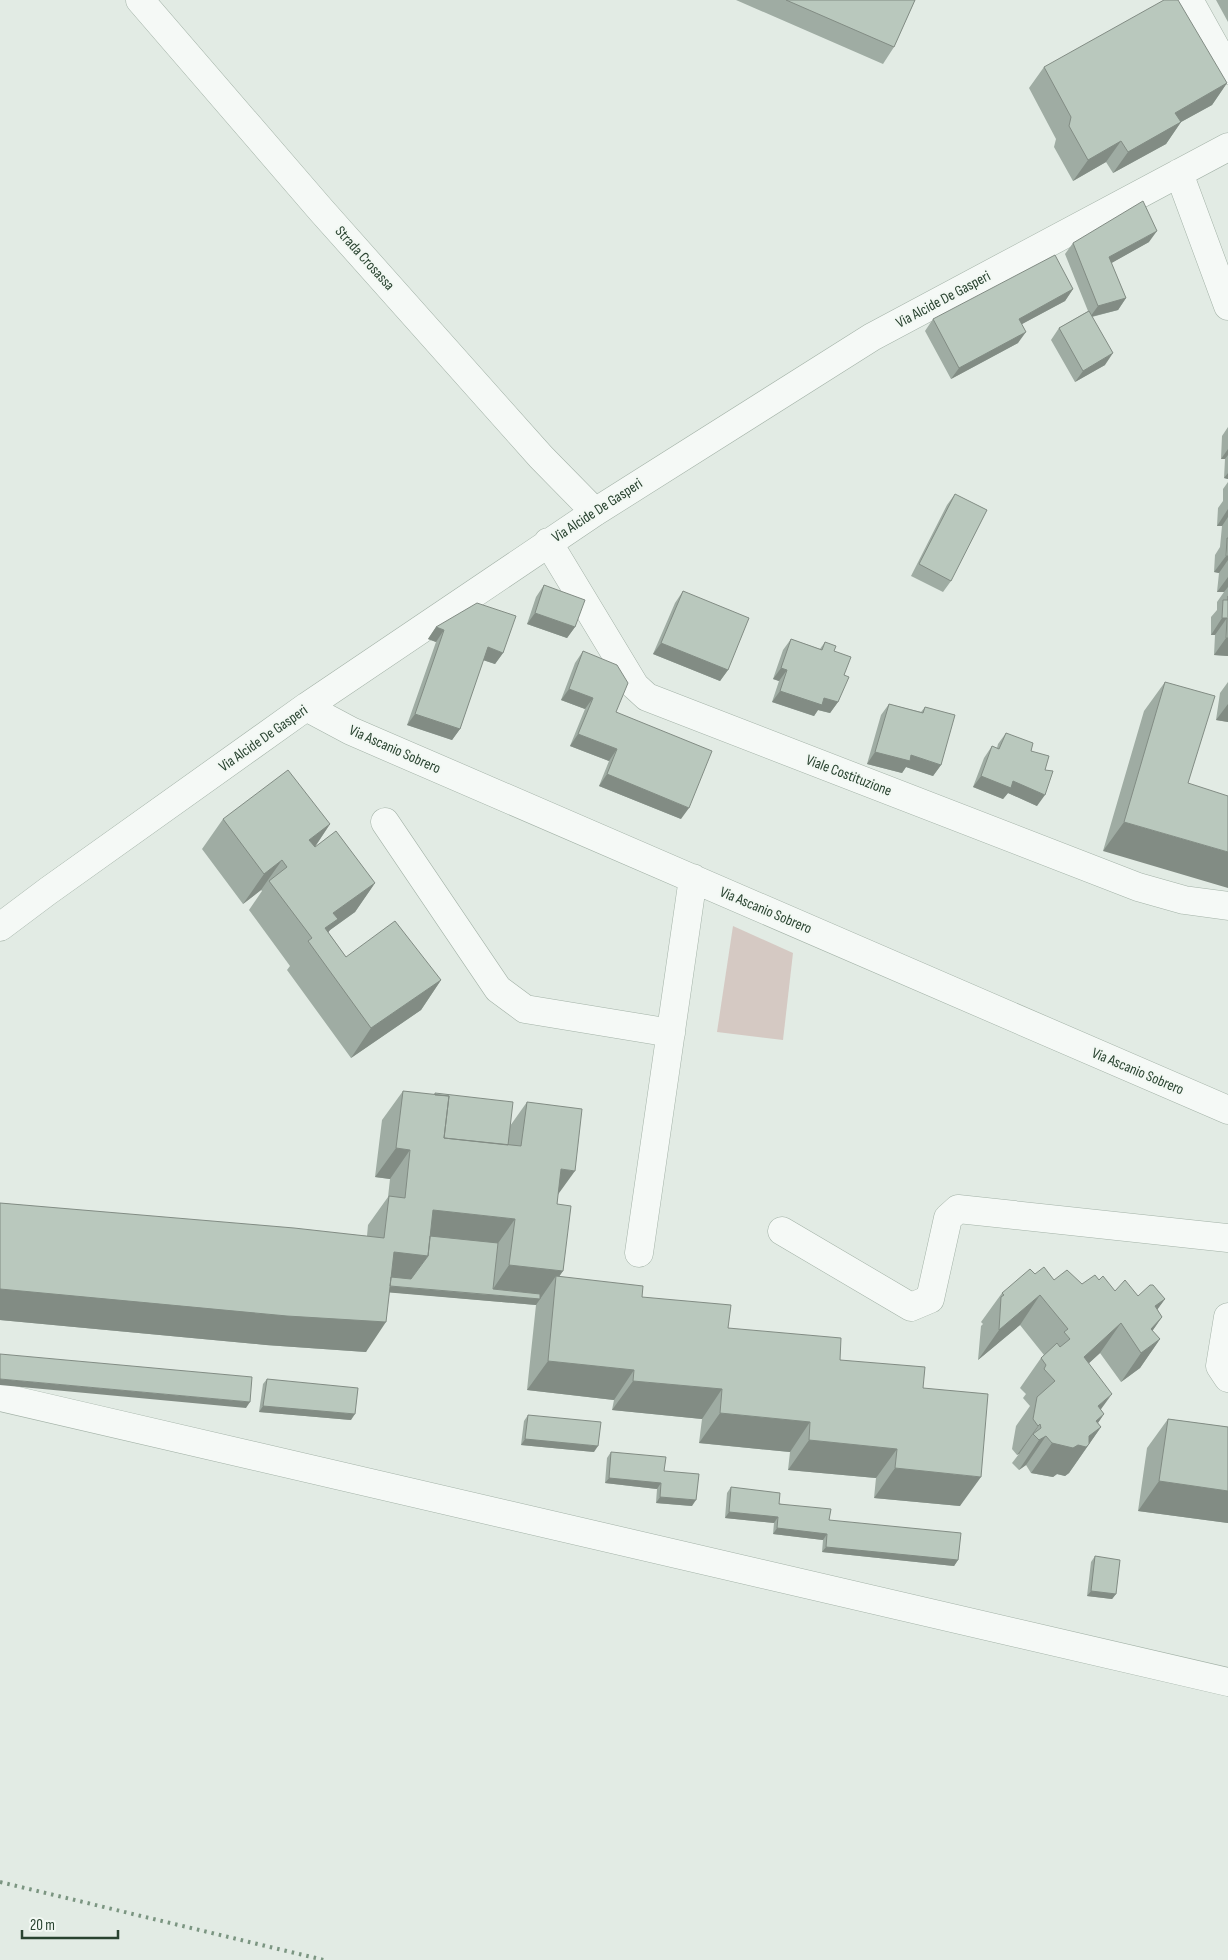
<svg xmlns="http://www.w3.org/2000/svg" width="1228" height="1960" font-family="'Sofia Sans Condensed',sans-serif">
	<rect width="100%" height="100%" fill="#e2ebe4"/>
	<path fill="#d5c9c3" d="M733,926L793,953L783,1040L717,1032Z"/>
	<g fill="none" stroke-linecap="round" stroke-linejoin="round">
		<g stroke="#a3b2a7" stroke-width="29">
			<path id="minor" d="M140,0L321,210L541,457L595,512
				M1189,0L1228,70
				M1179,173L1228,306
				M548,542L635,686L647,697L1138,887L1184,900L1228,906
				M306,707L351,731L1228,1110
				M385,822L498,989L525,1009L671,1033
				M0,927L48,891L306,707L595,512L872,337L1228,147
				M782,1231L911,1307L930,1299L948,1218L958,1209L1228,1238
				M639,1253L693,878
				M1228,1317L1220,1366L1228,1378
				M0,1397L1228,1682"/>
		</g>
		<use href="#minor" stroke="#f5f9f6" stroke-width="28"/>
		<path stroke="#7b9581" stroke-width="4" stroke-dasharray="2.5 5" stroke-linecap="butt" d="M0,1882L324,1960"/>
	</g>
	<path fill="#9faca3" d="M736,0H915L894,47L883,64Z
		M1216,0H1228V22Z
		M1044,67L1227,83L1212,105L1181,122L1166,144L1113,173L1106,162L1073,181L1054,147L1056,139L1029,88Z
		M1149,242L1111,263L1126,298L1118,310L1092,317L1105,365L1075,382L1051,340L1059,328L1088,311L1065,254L1073,243Z
		M1073,289L1065,301L1022,324L1018,343L951,379L925,331L933,319Z
		M1228,427V479L1224,478L1225,459H1221L1222,436Z
		M1228,482V656L1214,655L1215,635H1211V617L1217,610V602L1224,592H1217L1219,573L1214,572L1215,555L1220,547L1222,526H1217L1218,508L1223,501V489Z
		M955,494L951,581L943,592L911,576L947,505Z
		M544,585L575,627L567,638L527,624L536,597Z
		M683,591L728,670L720,681L653,654L675,603Z
		M436,627L503,653L495,664L483,660L460,729L452,740L407,725L436,642L428,639Z
		M791,639L820,649L825,642L834,651L844,675L838,702L830,713L818,710L814,716L772,702L779,681L773,679L783,650Z
		M583,651L616,712L681,819L599,786L609,761L570,746L585,709L561,700L575,663Z
		M1165,682L1188,783L1103,851L1144,711Z
		M1228,682V722L1216,720L1220,693Z
		M889,704L921,712L925,707L941,765L933,776L906,767L902,773L867,764L881,715Z
		M1006,733L1031,751L1045,770L1037,806L1008,793L1003,799L973,787L984,758L992,746L997,748L998,744Z
		M223,819L330,824L315,847L375,883L355,912L330,930L328,932L346,957L441,980L421,1010L351,1058L287,970L290,966L249,910L262,891L261,890L243,904L202,849Z
		M403,1091L434,1095L435,1093L510,1126L527,1102L558,1194L557,1204L563,1271L559,1276L642,1297L728,1328L840,1360L923,1388L960,1506L874,1498L876,1478L788,1470L790,1452L699,1443L702,1419L612,1410L614,1400L527,1390L536,1305L389,1292L366,1352L266,1345L0,1320V1203L367,1236L368,1225L388,1197L390,1179L375,1177L382,1120Z
		M1035,1274L1054,1280L1082,1284L1099,1280L1115,1291L1138,1296L1165,1299L1157,1309L1162,1317L1152,1331L1160,1339L1140,1368L1121,1382L1100,1353L1089,1363L1101,1410L1104,1414L1098,1423L1101,1427L1069,1473L1065,1476L1057,1474L1053,1477L1031,1473L1026,1465L1019,1470L1012,1463L1019,1454L1017,1455L1012,1449L1016,1426L1030,1406L1023,1398L1026,1394L1020,1388L1041,1358L1044,1355L1020,1325L978,1360L981,1326L983,1324L981,1322L1002,1293Z
		M267,1379L351,1420L259,1412L263,1384Z
		M528,1415L594,1452L521,1445L524,1421Z
		M1168,1419L1228,1427V1523L1138,1511L1147,1448Z
		M611,1452L664,1471L692,1506L656,1503L657,1489L605,1483L607,1458Z
		M731,1487L829,1520L958,1560L954,1566L822,1552L823,1540L773,1534L774,1523L725,1518L727,1493Z
		M1095,1556L1116,1594L1112,1599L1087,1596L1091,1562Z"/>
	<path fill="#828c84" d="M1227,83L1212,105L1181,122L1166,144L1113,173L1128,152L1175,113Z
		M1121,141L1106,162L1073,181L1088,160Z
		M1157,231L1149,242L1101,269L1109,257Z
		M1073,289L1065,301L1011,330L1019,319Z
		M1126,298L1118,310L1090,317L1098,306Z
		M1026,332L1018,343L951,379L959,368Z
		M1113,353L1105,365L1075,382L1083,371Z
		M1228,449V455L1225,459H1221Z
		M1228,473V479L1224,478Z
		M1228,509V517L1222,526H1217Z
		M1226,556H1228V560L1219,573L1214,572Z
		M1228,577V587L1224,592H1217Z
		M535,613L575,627L567,638L527,624Z
		M1222,618H1227L1215,635H1211Z
		M436,627L444,630L436,642L428,639Z
		M1226,638H1228V656L1214,655Z
		M661,643L728,670L720,681L653,654Z
		M488,647L503,653L495,664L480,659Z
		M781,668L787,670L779,681L773,679Z
		M569,689L593,698L585,709L561,700Z
		M780,691L824,698L838,702L830,713L818,710L814,716L772,702Z
		M1228,704V722L1216,720Z
		M415,714L460,729L452,740L407,725Z
		M578,734L617,749L609,761L570,746Z
		M875,752L911,755L941,765L933,776L906,767L902,773L867,764Z
		M607,774L689,808L681,819L599,786Z
		M981,776L1013,781L1045,795L1037,806L1008,793L1003,799L973,787Z
		M1124,822L1228,852V888L1103,851Z
		M330,824L310,854L309,840Z
		M282,860L261,890L243,904L264,874Z
		M375,883L355,912L330,930L317,948L315,950L333,913Z
		M441,980L421,1010L351,1058L371,1028Z
		M396,1148L410,1150L390,1179L375,1177Z
		M561,1169L575,1171L554,1200Z
		M433,1210L515,1219L494,1249L416,1240Z
		M394,1252L428,1256L407,1285L377,1282Z
		M509,1265L563,1271L556,1281V1276L536,1305L372,1291L376,1285L489,1295Z
		M0,1289L386,1322L366,1352L266,1345L0,1320Z
		M1040,1295L1020,1325L978,1360L999,1330Z
		M1165,1299L1144,1328L1155,1306Z
		M1162,1317L1142,1346L1151,1329Z
		M1121,1323L1100,1353L1063,1387L1084,1357Z
		M1160,1339L1140,1368L1121,1382L1141,1353Z
		M548,1361L634,1370L614,1400L527,1390Z
		M0,1379L250,1402L246,1408L0,1385Z
		M633,1381L722,1389L702,1419L612,1410Z
		M1112,1394L1091,1423L1098,1406Z
		M263,1406L355,1414L351,1420L259,1412Z
		M720,1413L810,1422L790,1452L699,1443Z
		M1104,1414L1084,1443L1089,1436L1101,1427L1069,1473L1065,1476L1057,1474L1053,1477L1031,1473L1052,1443L1096,1421Z
		M1040,1424L1019,1454L1017,1455L1038,1426Z
		M1046,1436L1026,1465L1019,1470L1039,1440Z
		M525,1439L598,1446L594,1452L521,1445Z
		M809,1440L897,1449L876,1478L788,1470Z
		M895,1468L981,1477L960,1506L874,1498Z
		M609,1478L661,1483L657,1489L605,1483Z
		M1159,1481L1228,1491V1523L1138,1511Z
		M660,1497L696,1500L692,1506L656,1503Z
		M729,1512L778,1517L774,1523L725,1518Z
		M777,1528L827,1534L823,1540L773,1534Z
		M826,1547L958,1560L954,1566L822,1552Z
		M1091,1591L1116,1594L1112,1599L1087,1596Z"/>
	<path fill="#b9c8bd" stroke="#828c84" d="M786,0H915L894,47Z
		M1164,0H1178L1227,83L1175,113L1181,122L1128,152L1121,141L1088,160L1069,126L1071,117L1044,67Z
		M1143,201L1157,231L1109,257L1126,298L1098,306L1073,243Z
		M1055,255L1073,289L1019,319L1026,332L959,368L933,319Z
		M1089,311L1113,353L1083,371L1059,328Z
		M955,494L987,510L951,581L919,564Z
		M1227,538H1228V556H1226Z
		M544,585L585,600L575,627L535,613Z
		M683,591L749,618L728,670L661,643Z
		M1228,596V638H1226L1227,618H1222L1223,600H1228Z
		M477,603L516,616L503,653L488,647L460,729L415,714L444,630L436,627Z
		M791,639L822,650L825,642L836,646L834,651L851,657L844,675L849,677L838,702L824,698L822,705L780,691L787,670L781,668Z
		M583,651L617,665L628,683L616,712L712,751L689,808L607,774L617,749L578,734L593,698L569,689Z
		M1165,682L1215,696L1188,783L1228,796V852L1124,822Z
		M889,704L923,713L925,707L955,715L941,765L911,755L910,761L875,752Z
		M1006,733L1033,743L1031,751L1049,756L1045,770L1053,771L1045,795L1013,781L1011,788L981,776L992,746L999,749Z
		M288,770L330,824L309,840L315,847L336,831L375,883L333,913L338,919L325,928L346,957L395,921L441,980L371,1028L308,941L312,938L269,881L287,867L282,860L264,874L223,819Z
		M403,1091L449,1096L444,1138L521,1146L527,1102L582,1109L575,1171L561,1169L557,1204L571,1206L563,1271L509,1265L515,1219L433,1210L428,1256L394,1252L386,1322L287,1316L0,1289V1203L294,1228L384,1238L389,1196L405,1198L410,1150L396,1148Z
		M435,1093L513,1102L508,1145L444,1138L449,1096L435,1095Z
		M430,1236L498,1243L493,1289L540,1294V1299L390,1286L391,1277L411,1279L428,1256Z
		M1044,1267L1054,1280L1067,1270L1082,1284L1095,1275L1099,1280L1103,1276L1115,1291L1125,1280L1138,1296L1150,1285H1153L1165,1299L1155,1306L1162,1317L1151,1329L1160,1339L1141,1353L1121,1323L1084,1357L1112,1394L1098,1406L1104,1414L1096,1421L1101,1427L1089,1436V1444L1086,1447L1078,1445L1073,1448L1052,1443L1046,1436L1039,1440L1033,1434L1041,1428L1040,1424L1038,1426L1033,1419L1037,1397L1055,1381L1044,1369L1046,1365L1041,1358L1057,1343L1060,1347L1070,1339L1064,1332L1068,1329L1040,1295L999,1330L1001,1297L1004,1295L1002,1293L1030,1269L1035,1274Z
		M556,1276L643,1286L642,1297L731,1305L728,1328L841,1338L840,1360L925,1367L923,1388L988,1394L981,1477L895,1468L897,1449L809,1440L810,1422L720,1413L722,1389L633,1381L634,1370L548,1361Z
		M0,1354L252,1377L250,1402L0,1379Z
		M267,1379L358,1388L355,1414L263,1406Z
		M528,1415L601,1422L598,1446L525,1439Z
		M1168,1419L1228,1427V1491L1159,1481Z
		M611,1452L666,1457L664,1471L699,1474L696,1500L660,1497L661,1483L609,1478Z
		M731,1487L780,1493L779,1504L831,1509L829,1520L961,1533L958,1560L826,1547L827,1534L777,1528L778,1517L729,1512Z
		M1095,1556L1120,1560L1116,1594L1091,1591Z"/>
	<g text-anchor="middle" stroke-width="4" stroke-linejoin="round" paint-order="stroke">
		<g font-size="15" fill="#294330" stroke="#f2f8f3">
			<text transform="translate(365 258) rotate(48)" y="5">Strada Crosassa</text>
			<text transform="translate(943 299) rotate(-28)" y="5">Via Alcide De Gasperi</text>
			<text transform="translate(597 510) rotate(-33)" y="5">Via Alcide De Gasperi</text>
			<text transform="translate(263 738) rotate(-35)" y="5">Via Alcide De Gasperi</text>
			<text transform="translate(395 749) rotate(24)" y="5">Via Ascanio Sobrero</text>
			<text transform="translate(849 775) rotate(21)" y="5">Viale Costituzione</text>
			<text transform="translate(766 910) rotate(23)" y="5">Via Ascanio Sobrero</text>
			<text transform="translate(1138 1071) rotate(23)" y="5">Via Ascanio Sobrero</text>
		</g>
	</g>
	<path d="M22 1930v8h96v-8" fill="none" stroke="#294330" stroke-width="2.5"/>
	<text x="30" y="1930" font-size="15" fill="#294330" stroke="#f2f8f3" stroke-width="4" paint-order="stroke">20 m</text>
</svg>
